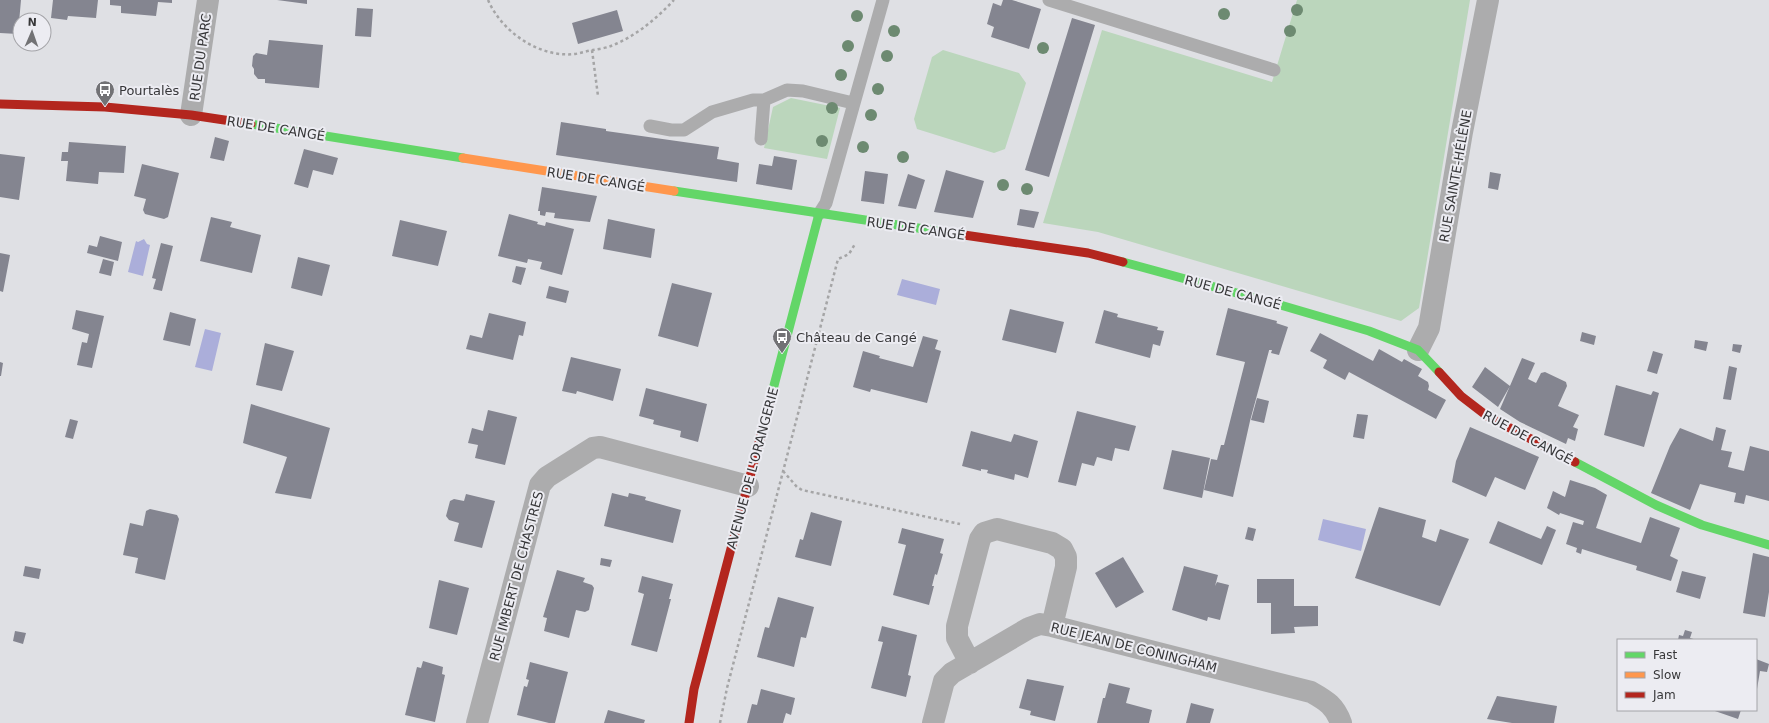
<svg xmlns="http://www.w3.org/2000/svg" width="1769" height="723" font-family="'DejaVu Sans',sans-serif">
	<rect width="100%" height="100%" fill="#dfe0e4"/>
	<path fill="#bbd6bc" d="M1297,0H1470L1419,308L1401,321L1098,232L1043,223L1102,30L1272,82Z
		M943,50L1019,73L1026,83L1005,149L994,153L917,129L914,119L932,57Z
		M791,98L840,108L827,159L764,148L773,107Z"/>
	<path fill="#abaeda" d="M144,239L147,244L150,245L143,276L128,272L136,241L138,242Z
		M902,279L940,289L936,305L897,295Z
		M205,329L221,333L212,371L195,367Z
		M1323,519L1366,529L1361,551L1318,540Z"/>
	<path fill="#848590" d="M0,0H21L18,34L0,33Z
		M53,0H98L96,18L68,16L67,20L51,18Z
		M110,0H172V3L158,2L156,16L121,13V6L110,5Z
		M277,0H307V4Z
		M1003,0H1012L1041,9L1029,49L991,37L994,27L987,24L993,3L1001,6Z
		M357,8L373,9L371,37L355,36Z
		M617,10L623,31L578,44L572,23Z
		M1072,18L1095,25L1049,177L1025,170Z
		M269,40L323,45L319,88L265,83V79H258L254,74V69L252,66L253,56L256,53L267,55Z
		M561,122L606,129V131L719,147L717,159L739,163L737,182L556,155Z
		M215,137L229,141L224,161L210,158Z
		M69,142L126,146L124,173L99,172L98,184L66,181L68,161H61L62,152H68Z
		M304,149L338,158L333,175L313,170L308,188L294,184Z
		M0,154L25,157L19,200L0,197Z
		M774,156L797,160L792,190L756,184L759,164L772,166Z
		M142,164L179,173L168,217L164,219L145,214L143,210L146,199L134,196Z
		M946,170L984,181L973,218L934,212Z
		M865,171L888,174L884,204L861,201Z
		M1490,172L1501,174L1498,190L1488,188Z
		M908,174L925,180L916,209L898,206Z
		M542,187L597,196L590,222L554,218L555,213L546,212L545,216L540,215V211H538Z
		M1020,209L1039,212L1034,228L1017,225Z
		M509,214L538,222L537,224L545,226L546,222L574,229L562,275L540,269L542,262L528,259L527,263L498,256Z
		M211,217L232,222L230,227L261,235L252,273L200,261Z
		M608,219L655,229L651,258L603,249Z
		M400,220L447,231L438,266L392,256Z
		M100,236L122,242L118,261L87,253L89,245L97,247Z
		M161,243L173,246L162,291L153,289L156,279L152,278Z
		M0,253L10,255L3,292L0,291Z
		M298,257L330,265L322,296L291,288Z
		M103,259L114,262L111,276L99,273Z
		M516,266L526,268L521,285L512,282Z
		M672,283L712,293L698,347L658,336Z
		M549,286L569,291L566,303L546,298Z
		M1228,308L1277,321L1250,421L1233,497L1204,490L1211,459L1217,460L1221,445H1224L1245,362L1216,355Z
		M1010,309L1064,322L1056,353L1002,340Z
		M76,310L104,316L92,368L77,365L82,342L87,343L89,334L72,329Z
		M1104,310L1118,314L1117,317L1158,327L1157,330L1164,331L1160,346L1153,344L1150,358L1095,343Z
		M170,312L196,319L190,346L163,340Z
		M489,313L526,322L523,336L519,335L513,360L466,349L470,335L482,338Z
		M1276,323L1288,327L1279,355L1271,353L1272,350H1269Z
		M1582,332L1596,336L1594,345L1580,341Z
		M1320,333L1373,361L1379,349L1402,362L1404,359L1422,369L1418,376L1428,382L1429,386L1428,390L1446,400L1436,419L1349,372L1345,380L1323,368L1327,360L1310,351Z
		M923,336L938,340L935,349L941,351L927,403L871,389L870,392L853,387L863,351L880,356L879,358L913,367Z
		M1695,340L1708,342L1706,351L1694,348Z
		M265,343L294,351L282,391L256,385Z
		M1733,344L1742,345L1740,353L1732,351Z
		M1653,351L1663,354L1657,374L1647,371Z
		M571,357L621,369L613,401L577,391L576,394L562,391Z
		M1522,358L1535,363L1528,379L1536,383L1541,373L1545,372L1566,382L1567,386L1558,406L1579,415L1573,427L1578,429L1575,441L1568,438L1566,444L1520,422L1500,409Z
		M0,362L3,363L1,376H0Z
		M1729,366L1737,368L1731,400L1723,399Z
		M1485,367L1510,386L1498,407L1472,387Z
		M1616,385L1651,395L1653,391L1659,393L1644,447L1604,435Z
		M646,388L707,404L698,442L680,437L681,431L653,424L654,420L639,416Z
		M1257,398L1269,401L1264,423L1251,420Z
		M251,404L330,428L311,499L275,493L287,457L243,443Z
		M488,410L517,417L505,465L475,458L478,445L468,443L472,428L483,431Z
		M1077,411L1136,426L1129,451L1115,448L1112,461L1097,457L1094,466L1082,463L1076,486L1058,482Z
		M1357,414L1368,415L1364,439L1353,437Z
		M70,419L78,421L73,439L65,437Z
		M1470,427L1539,457L1525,490L1495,477L1486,497L1452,482L1456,461Z
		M1716,427L1726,430L1721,450L1732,452L1728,467L1744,471L1750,446L1769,451V501L1746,495L1744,504L1734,502L1736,493L1700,484L1690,510L1651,493L1670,446L1680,428L1713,441Z
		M971,431L1011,442L1014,434L1038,441L1028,478L1015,474L1014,480L987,473L988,470L981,469V471L962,466Z
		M1172,450L1210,458L1202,498L1163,489Z
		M1570,480L1595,488L1607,495L1596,528L1641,543L1650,517L1680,528L1670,556L1678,560L1671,581L1636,570L1637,566L1607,557L1582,549L1581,554L1576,552L1577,548L1566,544L1573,522L1583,525L1584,521L1560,513L1559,515L1547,508L1553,491L1565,497Z
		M612,493L628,497L629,493L646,497L645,500L681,510L673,543L604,526Z
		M466,494L495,501L482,548L454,541L459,523L449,520L446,516L450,501L454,499L464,501Z
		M1379,507L1426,520L1422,537L1436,542L1440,529L1469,539L1440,606L1355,578Z
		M150,509L177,515L179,519L165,580L135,573L138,558L123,555L130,523L143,526L146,511Z
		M811,512L842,521L831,566L795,557L800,539L803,540Z
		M1498,521L1541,539L1547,526L1556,530L1542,565L1489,543Z
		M1248,527L1256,529L1253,541L1245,539Z
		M902,528L944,539L940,553L943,554L937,575L935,574L932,586H934L929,605L893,595L906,545L898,543Z
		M1753,553L1769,557V592L1765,617L1743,613Z
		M1123,557L1144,592L1116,608L1095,573Z
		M601,558L612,560L610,567L600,565Z
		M25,566L41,569L39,579L23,576Z
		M1184,566L1218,575L1215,586L1217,582L1229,585L1220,620L1208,617L1207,621L1172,610Z
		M557,570L585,578L583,582L592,585L594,588L589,610L585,612L576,610L569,638L544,631L547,618L543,617Z
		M1682,571L1706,577L1700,599L1676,592Z
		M642,576L673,584L669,599H671L657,652L631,645L644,594L638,592Z
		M1257,579H1294V606H1318V626L1294,627L1295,633L1271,634V603H1257Z
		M439,580L469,588L457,635L429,628Z
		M778,597L814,607L806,638L801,637L794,667L757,657L765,627L769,628Z
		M882,626L917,635L908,675L911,676L906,697L871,688L883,642L878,641Z
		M1685,630L1692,632L1690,638L1697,640H1678L1679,635L1683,636Z
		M15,631L26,633L23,644L13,641Z
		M1756,659L1769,664L1767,672L1760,671L1757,689Z
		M423,661L443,667L442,674L445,675L435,722L405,715L417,667L421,668Z
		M530,662L568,672L555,723H549L517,715L524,686L527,687L529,680L526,679Z
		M1027,679L1064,686L1055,721L1030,715L1031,711L1019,708Z
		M1109,683L1130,688L1126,703L1152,710L1149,723H1097L1103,698H1105Z
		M761,689L795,698L791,715L786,713L783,723H747L752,704L757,705Z
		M1497,696L1557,706L1554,723H1512L1487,719Z
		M1191,703L1214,709L1210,723H1186Z
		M608,710L645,720L644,723H604Z
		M1712,710H1741L1738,719Z"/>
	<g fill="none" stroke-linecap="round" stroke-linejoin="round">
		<path stroke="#a5a5a6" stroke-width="2.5" stroke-dasharray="3 3" stroke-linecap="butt" d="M488,0C502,32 539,58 575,54C581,53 587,51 593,50C599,49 606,48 611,46C636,36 656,19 674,0
			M592,50L598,96
			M783,471L797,487L802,490L960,524
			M720,723L727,688L838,259L849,254L855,244"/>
		<path stroke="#acacad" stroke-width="13" d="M1049,0L1274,70
			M650,126L671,130H684L712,112L753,100H764L787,90L803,91L853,103
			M761,139L764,100
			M819,214L826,203L883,0"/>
		<path stroke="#acacad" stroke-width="22" d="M191,115L208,0
			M1418,350L1429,328L1462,132L1488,0
			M970,663L957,638V626L980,539L984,533L997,529L1052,543L1062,549L1066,557V567L1052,626
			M477,723L540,485L547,477L593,448L600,447L748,486
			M933,723L944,681L952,673L1029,628L1040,624L1052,626L1311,692C1327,701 1335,706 1341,723"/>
		<path stroke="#63d668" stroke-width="9" d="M251,124L463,158
			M674,191L964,235
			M1123,262L1277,304L1369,331L1418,350L1439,372
			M771,397L819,214
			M1575,462L1656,505L1702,525L1769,545"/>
		<path stroke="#ff974d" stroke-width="9" d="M463,158L674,191"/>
		<path stroke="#b3261e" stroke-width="9" d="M0,104L105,107L191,115L251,124
			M964,235L1088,253L1123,262
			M1439,372L1461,396L1487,416L1575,462
			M689,723L694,689L771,397"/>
	</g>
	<g fill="#6d8a71">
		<circle cx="1297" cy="10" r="6"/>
		<circle cx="1224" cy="14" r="6"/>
		<circle cx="857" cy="16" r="6"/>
		<circle cx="894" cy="31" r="6"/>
		<circle cx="1290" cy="31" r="6"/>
		<circle cx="848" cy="46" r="6"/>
		<circle cx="1043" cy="48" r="6"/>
		<circle cx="887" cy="56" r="6"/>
		<circle cx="841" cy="75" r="6"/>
		<circle cx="878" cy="89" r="6"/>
		<circle cx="832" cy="108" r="6"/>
		<circle cx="871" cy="115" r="6"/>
		<circle cx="822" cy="141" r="6"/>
		<circle cx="863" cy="147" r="6"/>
		<circle cx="903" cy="157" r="6"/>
		<circle cx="1003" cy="185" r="6"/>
		<circle cx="1027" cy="189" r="6"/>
	</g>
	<defs>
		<g id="bus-pin" transform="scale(1)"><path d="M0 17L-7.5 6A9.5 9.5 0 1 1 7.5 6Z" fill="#727275" stroke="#ececf2"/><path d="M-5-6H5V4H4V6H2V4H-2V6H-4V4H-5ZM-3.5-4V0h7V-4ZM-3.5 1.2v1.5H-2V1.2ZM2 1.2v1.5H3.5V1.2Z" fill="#fff"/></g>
	</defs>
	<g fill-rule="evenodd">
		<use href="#bus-pin" x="105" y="90"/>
		<use href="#bus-pin" x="782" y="337"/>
	</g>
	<g text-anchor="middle" stroke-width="4" stroke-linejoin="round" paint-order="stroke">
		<g font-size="13" fill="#373739" stroke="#ececf2">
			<text transform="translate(200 57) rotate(-82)" y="5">RUE DU PARC</text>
			<text transform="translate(276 128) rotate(9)" y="5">RUE DE CANGÉ</text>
			<text transform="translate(1455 176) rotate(-80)" y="5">RUE SAINTE-HÉLÈNE</text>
			<text transform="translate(596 179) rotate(9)" y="5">RUE DE CANGÉ</text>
			<text transform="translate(916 228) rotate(8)" y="5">RUE DE CANGÉ</text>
			<text transform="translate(1233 292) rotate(15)" y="5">RUE DE CANGÉ</text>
			<text transform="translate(1528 437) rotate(28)" y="5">RUE DE CANGÉ</text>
			<text transform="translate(752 468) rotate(-75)" y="5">AVENUE DE L'ORANGERIE</text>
			<text transform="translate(516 576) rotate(-75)" y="5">RUE IMBERT DE CHASTRES</text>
			<text transform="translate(1134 647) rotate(14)" y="5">RUE JEAN DE CONINGHAM</text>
		</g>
		<g font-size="13" fill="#373739" stroke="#ececf2" text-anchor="start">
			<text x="119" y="95">Pourtalès</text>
			<text x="796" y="342">Château de Cangé</text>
		</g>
	</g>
	<rect x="1617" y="639" width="140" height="72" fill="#ececf2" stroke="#a4a4a8"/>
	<rect x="1625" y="652" width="20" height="6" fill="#63d668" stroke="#a4a4a8"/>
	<text x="1653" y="659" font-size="12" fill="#373739">Fast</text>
	<rect x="1625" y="672" width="20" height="6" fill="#ff974d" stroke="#a4a4a8"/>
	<text x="1653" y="679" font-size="12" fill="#373739">Slow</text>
	<rect x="1625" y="692" width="20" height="6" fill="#b3261e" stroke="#a4a4a8"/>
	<text x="1653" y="699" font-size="12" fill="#373739">Jam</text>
	<g transform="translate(32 32) rotate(2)"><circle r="19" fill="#ececf2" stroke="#a4a4a8"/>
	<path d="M0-3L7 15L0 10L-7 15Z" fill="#727275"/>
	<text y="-6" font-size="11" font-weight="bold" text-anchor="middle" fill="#373739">N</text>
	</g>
</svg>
